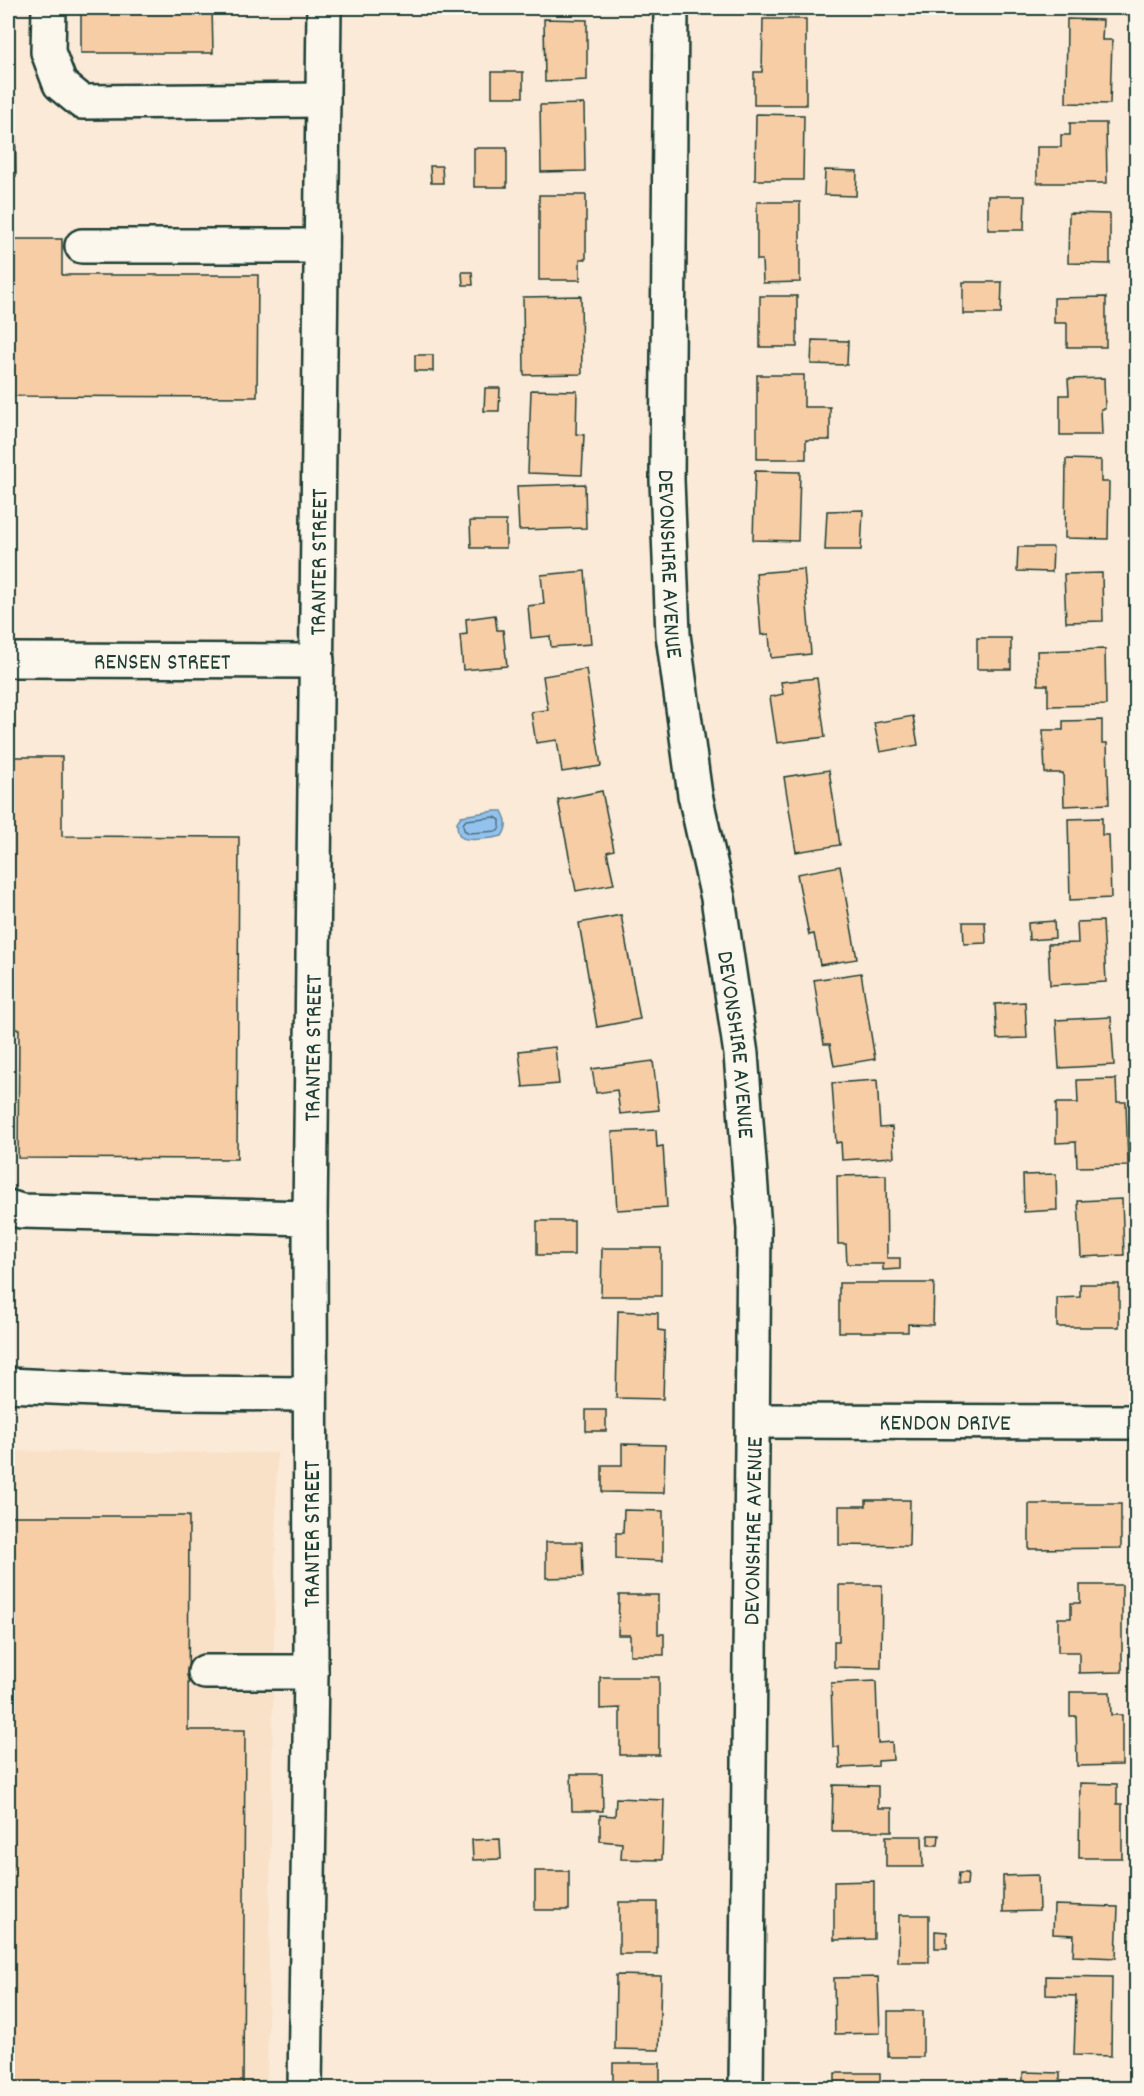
<svg xmlns="http://www.w3.org/2000/svg" width="1144" height="2096" font-family="Dekko,sans-serif">
	<rect width="100%" height="100%" fill="#faead7"/>
	<filter id="ink" filterUnits="userSpaceOnUse"><feTurbulence type="fractalNoise" baseFrequency=".0167" numOctaves="2"/><feDisplacementMap in="SourceGraphic" scale="12" xChannelSelector="R" yChannelSelector="G"/><feConvolveMatrix kernelMatrix="1 2 1 2 8 2 1 2 1" color-interpolation-filters="sRGB"/></filter>
	<g filter="url(#ink)">
		<path fill="#f9e1c8" d="M8,1451L277,1453L267,2088H8Z"/>
		<path fill="#94c2ee" stroke="#658da4" stroke-width="1.5" d="M495,811H502C507,820 508,827 502,836C494,838 467,842 461,837C457,833 457,827 457,822L461,816Z"/>
		<g fill="none" stroke-linecap="round" stroke-linejoin="round">
			<path stroke="#4e727e" stroke-width="1.5" d="M495,817L500,820V827L498,831L469,833L464,830L463,824L466,820Z"/>
		</g>
		<path fill="#f6cda5" stroke="#1f3d34" stroke-width="1.5" d="M81,8H212L213,53H81Z
			M544,19L587,20V80L545,82Z
			M763,19H806V105H754V72H762Z
			M1067,19L1103,20L1102,40H1112L1110,104L1066,103Z
			M492,72H523V97H492Z
			M8,95H15L16,176H8Z
			M584,104L585,171L541,172L540,105Z
			M756,114L804,115L803,180H755Z
			M1070,123H1106L1107,183H1037V147H1061V135H1070Z
			M474,148H507V187H474Z
			M430,166H442L443,183H431Z
			M825,170L857,171L856,196L824,195Z
			M539,195H586V259H580V280H539Z
			M988,196H1025L1024,230H988Z
			M757,202H800V282L763,283L762,260H757Z
			M1069,213L1110,214V264L1068,263Z
			M8,239H62V275H258L257,397L8,396Z
			M462,272H472L473,285H463Z
			M963,282H1002L1001,314H963Z
			M581,296L582,374L524,375L523,297Z
			M760,296H797V347H760Z
			M1106,297V347H1067V323H1054V298Z
			M812,340L848,341L847,365L811,364Z
			M415,355H433V371H415Z
			M757,375H804V407H830V440H806V459H757Z
			M1104,378L1105,409H1101L1102,435H1060V395H1069L1068,379Z
			M485,388H500L499,411H484Z
			M531,390L577,391L576,434L584,435L582,475L528,473Z
			M1066,459L1101,460V482H1109L1108,539L1065,538Z
			M755,471L800,472L798,541L753,540Z
			M585,484L586,528L519,530L517,486Z
			M863,510L861,550H825L827,511Z
			M470,521H506V548H471Z
			M1018,547H1053L1052,572L1017,571Z
			M804,569L811,654L771,658L769,634L761,635L756,573Z
			M585,571L591,644L551,647L550,636L531,638L528,606L544,604L541,575Z
			M1102,573L1103,621L1066,622L1064,574Z
			M495,615L497,630H503L507,666L463,670L460,635L467,634L466,619Z
			M977,638H1011V669H977Z
			M1105,649L1106,705L1048,706V685H1038L1037,651Z
			M586,669L601,766L562,772L557,740L536,743L531,712L548,710L543,676Z
			M817,678L825,737L777,743L770,697L783,694L781,682Z
			M913,716L918,745L880,752L874,723Z
			M1102,720V743H1107L1109,804L1064,806L1063,773H1045L1043,730H1063V721Z
			M8,757H62V836L239,837L237,1159L18,1158L19,1029H8Z
			M829,770L840,845L796,852L784,777Z
			M602,791L614,850L607,852L614,884L576,891L558,800Z
			M1102,818V835H1109L1111,898L1070,900L1068,819Z
			M840,866L857,959L820,965L814,934L809,935L797,874Z
			M621,915L640,1019L597,1027L579,923Z
			M1054,921L1055,938L1029,940L1028,923Z
			M1103,921L1106,982L1050,985L1048,944L1078,943L1077,922Z
			M963,922H985L986,943L964,944Z
			M861,973L875,1059L834,1066L830,1044H824L814,980Z
			M1025,1002L1027,1038L997,1039L995,1004Z
			M1111,1017L1114,1065L1059,1068L1056,1020Z
			M555,1047L559,1084L523,1087L519,1051Z
			M653,1061L659,1110L620,1114L617,1090L596,1093L592,1069Z
			M1116,1079L1117,1102H1126L1128,1166L1077,1167L1076,1142L1056,1143V1103H1078L1077,1080Z
			M877,1080L880,1128L892,1127L894,1157L842,1160L841,1142L836,1143L832,1083Z
			M656,1130L657,1147L663,1146L667,1207L617,1210L612,1132Z
			M1056,1174L1057,1210L1024,1212L1023,1175Z
			M886,1175L887,1258H900V1269L883,1270V1264H847L846,1244H838L837,1176Z
			M1122,1199L1124,1255L1081,1257L1078,1201Z
			M537,1221H574V1255H537Z
			M602,1248H661V1296H601Z
			M839,1283H934L933,1325L908,1324V1332H839Z
			M1080,1284H1119V1327H1057V1298L1080,1297Z
			M618,1311L658,1313V1330L665,1331L663,1399L616,1398Z
			M586,1410H606V1431H586Z
			M622,1444L665,1445L664,1493L602,1492V1465H622Z
			M866,1500H910L909,1546L839,1545V1506H866Z
			M1029,1504H1121V1548L1029,1549Z
			M624,1510L663,1511V1561L616,1559V1533H623Z
			M8,1516H189L188,1730H245L243,2088H8Z
			M546,1542H582L583,1577L546,1578Z
			M839,1585H882L881,1668L834,1667V1641H839Z
			M1080,1585H1122V1672L1079,1673V1652H1058V1618H1071V1603H1080Z
			M619,1595H658V1634H664V1655H630V1635H618Z
			M600,1677H659V1755H620V1708L600,1709Z
			M876,1681L878,1743L892,1742L893,1760L878,1761V1766L840,1768L839,1747H833L831,1683Z
			M1070,1692H1110L1111,1715H1122V1765L1077,1766L1076,1716H1070Z
			M571,1774H602L603,1811H572Z
			M1080,1783L1117,1784V1804H1122V1858H1079Z
			M833,1785L878,1786V1808H892V1831H832Z
			M616,1798L664,1800L662,1860L621,1859L622,1843L600,1841V1815L615,1816Z
			M928,1835H939L938,1845H928Z
			M886,1836H922L923,1867H886Z
			M500,1839L501,1859L473,1860L472,1840Z
			M535,1871H569V1910H535Z
			M959,1873H968L967,1885H958Z
			M1038,1875L1039,1911L1003,1912V1876Z
			M874,1881V1939L834,1940V1882Z
			M619,1902H657V1954H619Z
			M1054,1905L1118,1907L1116,1958L1073,1956L1074,1935L1053,1934Z
			M899,1915H929V1962H898Z
			M935,1931L947,1932V1948H935Z
			M616,1975L661,1976L659,2050L615,2049Z
			M1046,1976L1112,1977L1111,2056L1074,2055L1076,1996L1046,1995Z
			M878,1977L880,2033L835,2034L834,1978Z
			M888,2011H923V2057H888Z
			M613,2063H660V2088H588H613Z
			M1023,2072L1060,2073V2088H1023Z
			M835,2073H880V2088H835Z"/>
		<g fill="none" stroke-linecap="round" stroke-linejoin="round">
			<g stroke="#1f3d34" stroke-width="38">
				<g id="minor">
					<path d="M49,8L48,52L60,84L82,102L323,100"/>
					<path id="s1" d="M671,8L667,480L673,635L695,795L718,898L741,1054L754,1229L746,2088"/>
					<path d="M82,246H321"/>
					<path id="s2" d="M8,660L317,661"/>
					<path d="M8,1207L21,1211L310,1218"/>
					<path d="M8,1385L182,1393L310,1394"/>
					<path id="s3" d="M753,1421L1136,1422"/>
					<path d="M205,1672H311"/>
					<path id="s4" d="M305,2088L311,1672L310,1218L324,8"/>
				</g>
			</g>
			<use href="#minor" stroke="#fbf7ec" stroke-width="33"/>
		</g>
	</g>
	<g text-anchor="middle" stroke-width="6" stroke-linejoin="round" paint-order="stroke">
		<g font-size="24" fill="#1f3d34" stroke="#fbf7ec">
			<text dy="8" stroke="none"><textPath href="#s4" startOffset="1526">TRANTER STREET</textPath></text>
			<text dy="8" stroke="none"><textPath href="#s1" startOffset="556">DEVONSHIRE AVENUE</textPath></text>
			<text dy="8" stroke="none"><textPath href="#s2" startOffset="154">RENSEN STREET</textPath></text>
			<text dy="8" stroke="none"><textPath href="#s1" startOffset="1042">DEVONSHIRE AVENUE</textPath></text>
			<text dy="8" stroke="none"><textPath href="#s4" startOffset="1040">TRANTER STREET</textPath></text>
			<text dy="8" stroke="none"><textPath href="#s3" startOffset="192">KENDON DRIVE</textPath></text>
			<text transform="translate(752 1531) rotate(-89)" y="8">DEVONSHIRE AVENUE</text>
			<text transform="translate(311 1534) rotate(-90)" y="8">TRANTER STREET</text>
		</g>
	</g>
	<rect width="1144" height="2096" fill="none" stroke="#fbf7ec" stroke-width="30"/>
	<rect x="15" y="15" width="1114" height="2066" fill="none" stroke="#1f3d34" stroke-width="2" filter="url(#ink)"/>
</svg>
